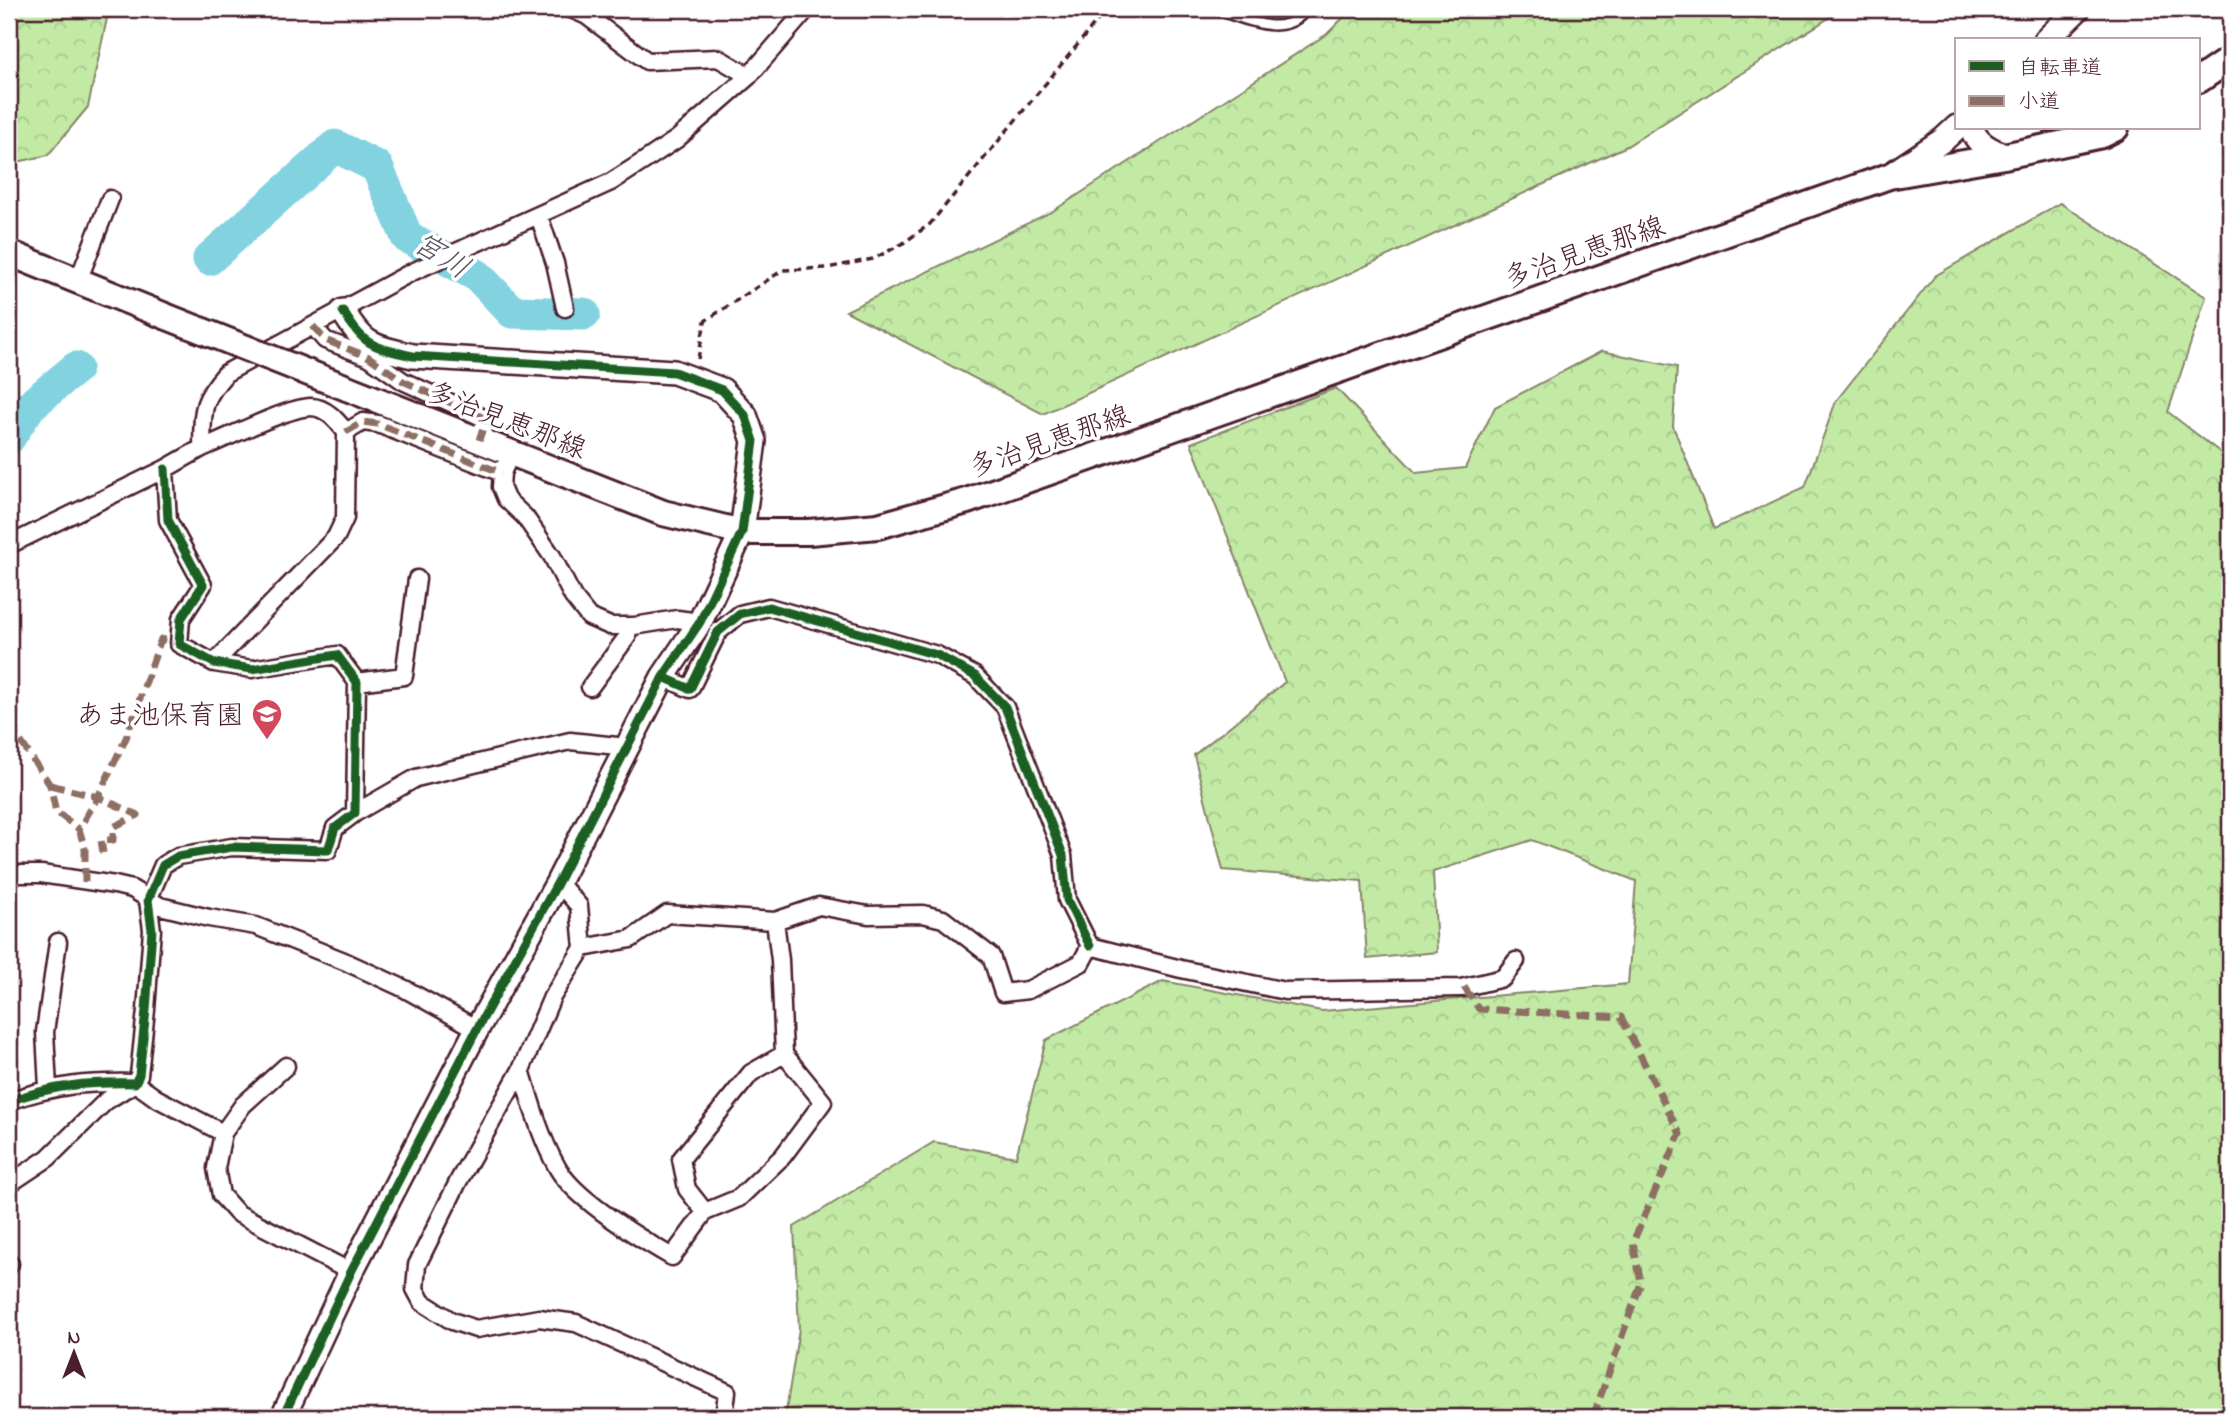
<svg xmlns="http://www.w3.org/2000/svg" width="2239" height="1426" font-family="'Indie Flower','Klee One',sans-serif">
	<defs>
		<pattern id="forest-crowns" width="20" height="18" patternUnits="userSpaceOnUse" patternTransform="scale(1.75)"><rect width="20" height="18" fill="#c2eaa5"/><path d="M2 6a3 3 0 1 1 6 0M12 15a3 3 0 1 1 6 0" fill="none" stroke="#a8c88e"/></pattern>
	</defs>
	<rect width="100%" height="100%" fill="#fff"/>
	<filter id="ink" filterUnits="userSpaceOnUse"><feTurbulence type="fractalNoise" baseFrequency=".0143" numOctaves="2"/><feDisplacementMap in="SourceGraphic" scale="14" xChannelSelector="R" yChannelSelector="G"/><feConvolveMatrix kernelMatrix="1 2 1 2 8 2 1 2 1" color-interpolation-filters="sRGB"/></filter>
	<g filter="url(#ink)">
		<path fill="url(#forest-crowns)" stroke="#868468" stroke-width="2" d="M9,9H109L88,107L48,155L9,164Z
			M1352,9H1843L1627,146L1043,414L846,311L1053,211L1327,34Z
			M2060,203L2206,297L2168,412L2230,460V1417H785L799,1329L794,1227L934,1142L1016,1157L1046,1040L1163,981L1322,1011L1628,984L1636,881L1532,840L1433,872L1437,952L1367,959L1362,881L1223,870L1194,755L1285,682L1191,443L1336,388L1416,473L1465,468L1495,407L1602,351L1677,367L1673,426L1714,529L1805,487L1836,401L1935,276Z"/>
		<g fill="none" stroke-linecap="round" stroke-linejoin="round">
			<path stroke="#83d2e0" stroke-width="33" d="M209,259L335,146L377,167L407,237L478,276L512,312L584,314
				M9,438L30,406L76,368"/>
			<g stroke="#4a1f2b" stroke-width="13">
				<path id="lane" d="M1213,9C1244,18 1284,41 1307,9"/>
			</g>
			<g stroke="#4a1f2b" stroke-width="21">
				<path id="street" d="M571,9L587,16L647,61L718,58L749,76
					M539,216L555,263L565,308
					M78,281L110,199
					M313,326L325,340L369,357L403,381L486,419L479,440
					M346,432L363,422L378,424L502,473
					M202,448C227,438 286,408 311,407C326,407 337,421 346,432L345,518L336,537L214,663
					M511,453L502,473L501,487L506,499L525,517L552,556L573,597L589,617L610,626H634L677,619L700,622
					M9,545L165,469L202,448C203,411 200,402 226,373L410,273L611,182L644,161L677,139L749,76L807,9
					M663,677L690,689L718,632L740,614L769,607L937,655L975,676L1005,707L1063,855L1067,900L1090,946
					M357,682L404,676L417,579
					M590,687L627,637L628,626
					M355,813L416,778L570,741L627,747
					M9,874H41L115,885L132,889L160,906L209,918L256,926L344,961L405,989L477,1029
					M558,882L579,906L583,948L552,997L521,1070L459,1180L417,1265L415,1289L422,1302L452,1321L476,1329L539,1318L576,1323L727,1392L724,1417
					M1090,946L1181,969L1285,991L1461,988L1503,978L1516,961
					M583,948L631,939L667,914L775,921L819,906L868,915L923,914L943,919L991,956L1003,993L1028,990L1081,963L1090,946
					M286,1066L243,1105L223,1133L216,1168L221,1195L237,1213L351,1272
					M521,1070C531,1102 540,1137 557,1167C574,1199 641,1239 672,1257L705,1212L687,1189L681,1159L751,1073L784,1054L780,960L775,921
					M48,1088L45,1032L58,942
					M9,1101C56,1085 86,1082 135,1083L139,1075L146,1010L152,930L148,900L163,865L178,856L232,847L328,850L335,828L355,813L357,682L337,655L252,669L214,663L179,644L181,619L203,585L168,520L165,469
					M9,1184L48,1158L106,1101L135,1083L156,1098L223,1133
					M705,1212L739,1198L783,1156L823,1102L784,1054
					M9,1263L10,1264"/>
			</g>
			<g stroke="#4a1f2b" stroke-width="28">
				<path id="secondary" d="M2046,40L2078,9
					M1972,128C1976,144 1990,149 2004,156
					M1889,176L1943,140L1957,127
					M283,1417L351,1272L477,1029L558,882L663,677L700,622L742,532L754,441L745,415L722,390L674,372L413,356C374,347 364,347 343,311"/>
			</g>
			<g stroke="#4a1f2b" stroke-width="30">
				<path id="primary" d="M2199,80L2230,59
					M9,253L165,316
					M347,388L663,513L742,532H809L878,526L967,501L1889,176L2004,156L2102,135L2116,128"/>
			</g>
			<path stroke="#4a1f2b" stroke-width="3.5" stroke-dasharray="7 5" stroke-linecap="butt" d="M698,359L705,321L783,270L827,268L873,259L902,244L930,224L1107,9"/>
			<use href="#lane" stroke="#fff" stroke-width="8"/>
			<use href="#street" stroke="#fff" stroke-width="16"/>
			<use href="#secondary" stroke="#fff" stroke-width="23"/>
			<use href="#primary" stroke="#fff" stroke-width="24"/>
			<g stroke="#4a1f2b" stroke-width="30" stroke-linecap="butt">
				<path id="primary-bridge" d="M165,316L347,388"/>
			</g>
			<use href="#primary-bridge" stroke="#fff" stroke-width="24"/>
			<path stroke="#8d6e63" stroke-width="7" stroke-dasharray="14 7" stroke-linecap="butt" d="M313,326L325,340L369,357L403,381L486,419L479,440
				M346,432L363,422L378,424L502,473
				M9,724L50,785L56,812L79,829
				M50,785L98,797L138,815L113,827V840H101L103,853
				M85,882V849L79,829L98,797L126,738L161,639L179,644
				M1464,987L1479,1009L1621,1017L1680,1134L1633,1242L1641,1283L1593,1417
				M9,1263L10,1264"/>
			<g stroke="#fff" stroke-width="13">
				<path id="cycleway" d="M663,677L690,689L718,632L740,614L769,607L937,655L975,676L1005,707L1063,855L1067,900L1090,946
					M9,1101C56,1085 86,1082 135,1083L139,1075L146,1010L152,930L148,900L163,865L178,856L232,847L328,850L335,828L355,813L357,682L337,655L252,669L214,663L179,644L181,619L203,585L168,520L165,469
					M283,1417L351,1272L477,1029L558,882L663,677L700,622L742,532L754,441L745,415L722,390L674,372L413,356C374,347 364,347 343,311"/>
			</g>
			<use href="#cycleway" stroke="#1b5e20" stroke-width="9"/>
		</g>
	</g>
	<defs>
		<g id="school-pin" transform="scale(1.575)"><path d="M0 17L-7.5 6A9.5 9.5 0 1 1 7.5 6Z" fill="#d1495b" stroke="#fff"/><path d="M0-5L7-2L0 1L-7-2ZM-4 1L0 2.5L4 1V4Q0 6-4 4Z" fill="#fff"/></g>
	</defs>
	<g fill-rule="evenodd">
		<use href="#school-pin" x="267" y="714"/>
	</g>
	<g text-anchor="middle" stroke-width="7" stroke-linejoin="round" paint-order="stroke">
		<g font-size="28" fill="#4a1f2b" stroke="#fff">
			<text transform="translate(1584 251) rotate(-19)" y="10">多治見恵那線</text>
			<text transform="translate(507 419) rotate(21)" y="10">多治見恵那線</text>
			<text transform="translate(1049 440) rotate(-19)" y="10">多治見恵那線</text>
		</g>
		<g font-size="28" fill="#4a1f2b" stroke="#fff" text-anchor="end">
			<text x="244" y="724">あま池保育園</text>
		</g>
		<g font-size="30" font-style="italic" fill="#5b5561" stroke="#fff">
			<text transform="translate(442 255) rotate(32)" y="10">宮川</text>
		</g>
	</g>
	<rect width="2239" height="1426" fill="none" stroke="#fff" stroke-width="35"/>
	<rect x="18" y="18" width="2204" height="1391" fill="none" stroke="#4a1f2b" stroke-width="2.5" filter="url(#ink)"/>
	<rect x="1955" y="38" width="245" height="91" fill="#ffffff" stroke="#b7a5aa" stroke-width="2"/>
	<rect x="1969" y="61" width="35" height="10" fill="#1b5e20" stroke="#b7a5aa" stroke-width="2"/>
	<text x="2018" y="74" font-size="21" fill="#4a1f2b">自転車道</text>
	<rect x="1969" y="96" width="35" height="10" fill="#8d6e63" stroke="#b7a5aa" stroke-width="2"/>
	<text x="2018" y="108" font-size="21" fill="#4a1f2b">小道</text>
	<g transform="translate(74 1353)" stroke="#ffffff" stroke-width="5" paint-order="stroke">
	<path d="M0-5L12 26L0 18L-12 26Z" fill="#4a1f2b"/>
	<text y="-10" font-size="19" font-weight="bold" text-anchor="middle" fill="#4a1f2b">N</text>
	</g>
</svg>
